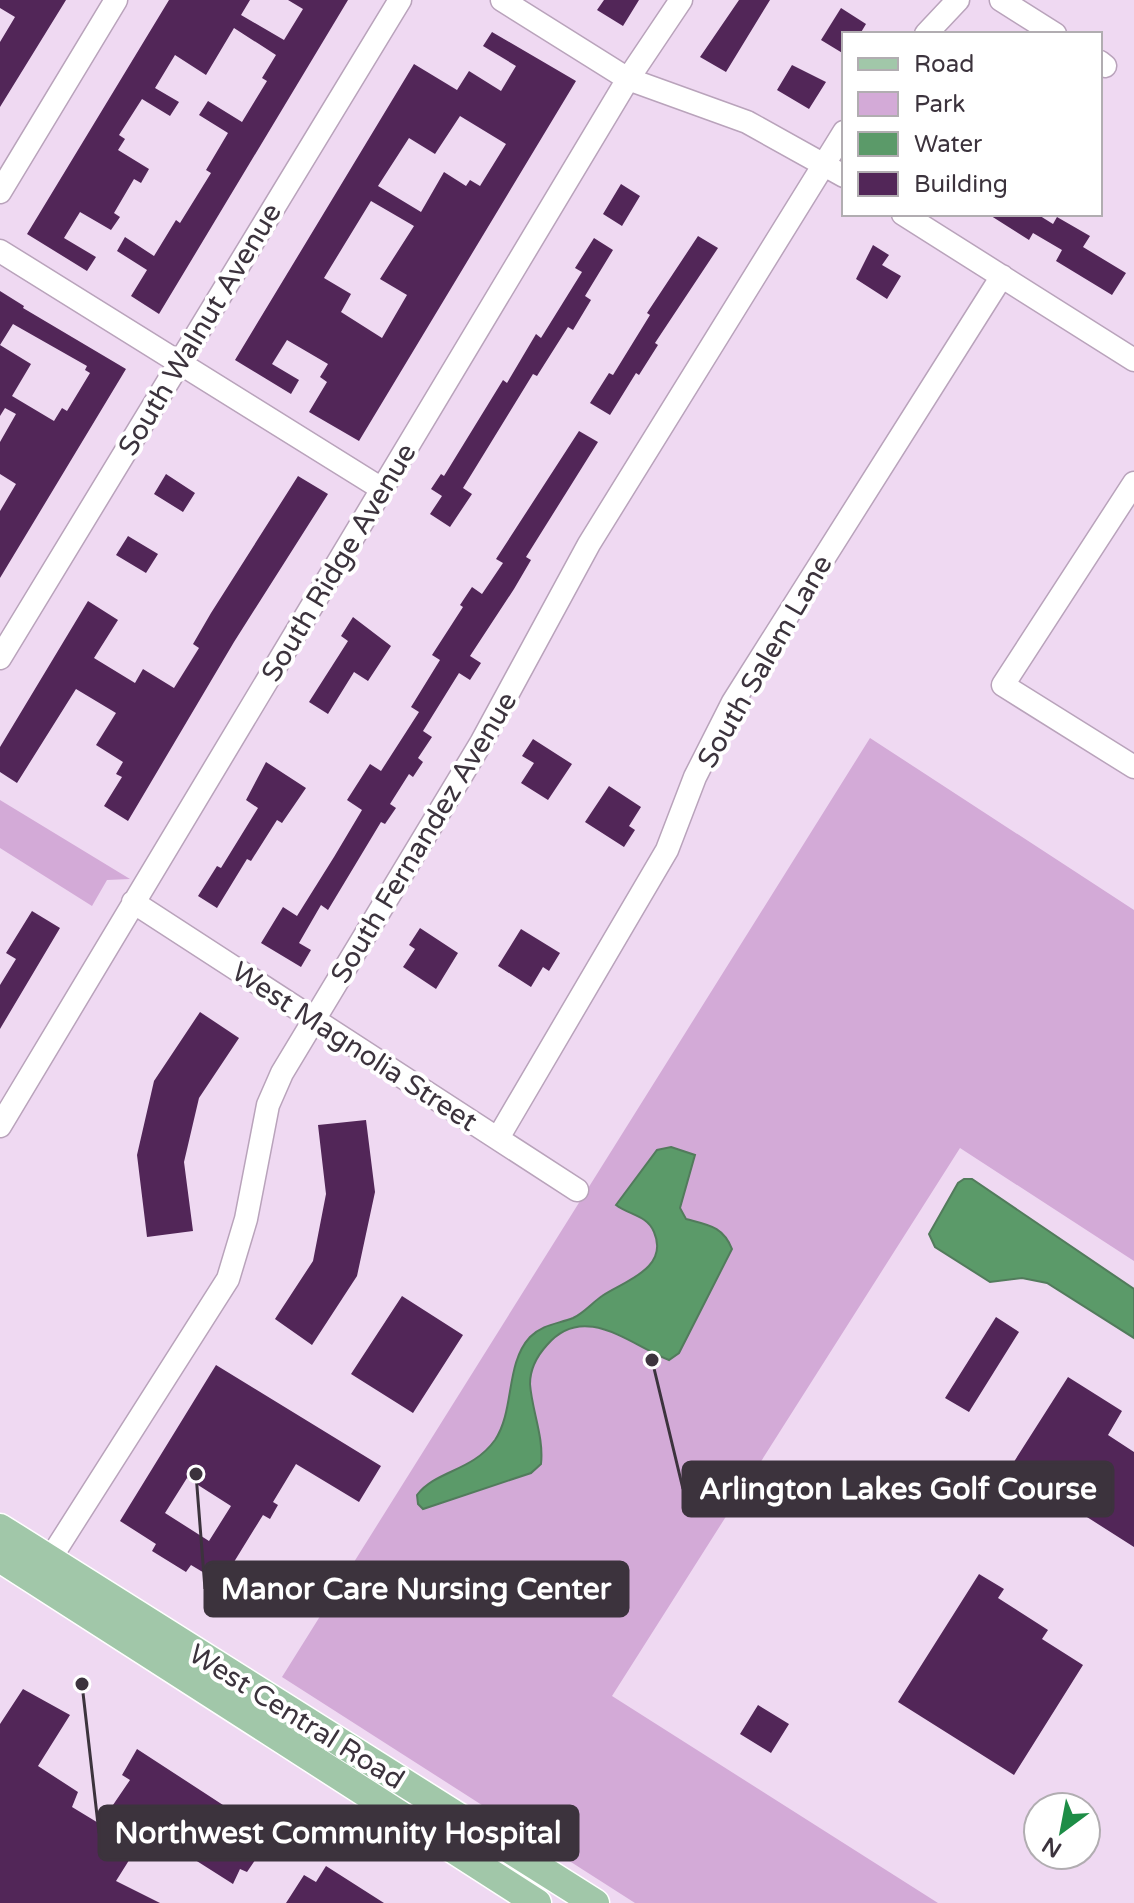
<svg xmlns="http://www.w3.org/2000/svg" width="1134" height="1903" font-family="'Varela Round',sans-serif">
	<rect width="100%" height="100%" fill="#efd9f2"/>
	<path fill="#d3aad7" d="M870,738L1134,910V1261L960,1148L612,1696L938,1903H635L282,1677Z
		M0,800L130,879L107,880L92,906L0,848Z"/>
	<path fill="#5b9a69" stroke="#527b5c" stroke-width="2" d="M671,1147L695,1155L680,1208L686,1219C708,1225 723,1226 732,1249L679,1353L669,1360C629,1344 584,1302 547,1345C537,1356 530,1369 530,1384C532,1411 544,1437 541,1464L531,1473L423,1509L418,1504L417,1495C436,1470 472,1472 495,1440C515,1410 505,1364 530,1337C543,1324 558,1324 573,1318C584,1313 593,1302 602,1296C622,1282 670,1269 654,1232C647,1215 629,1215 616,1205L657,1150Z
		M964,1179H972L1134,1289V1338L1047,1283L1022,1278L990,1282L935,1247L929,1234L958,1183Z"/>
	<path fill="#522658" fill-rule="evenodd" d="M0,0H66L0,107V42L15,17L0,8Z
		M169,0H250L241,15L284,40L303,9L288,0H348L159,314L131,296L147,270L117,251L125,237L154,256L176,220L180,223L211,173L206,170L228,133L199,115L208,101L242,122L267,81L262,78L276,55L234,28L206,75L175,55L155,88L179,102L170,116L142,99L119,135L125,139L118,150L149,169L141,183L134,179L114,213L120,217L111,230L80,212L64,238L96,257L87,271L27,234Z
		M604,0H639L623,26L597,10Z
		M739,0H770L726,72L700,57Z
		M841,8L866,24L860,34H844V54L821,40Z
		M492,32L576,81L359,441L309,412L327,382L320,377L328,364L287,340L272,364L299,380L291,394L235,360L414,64L457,90L469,71L501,91L516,66L483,46ZM460,116L506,144L480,186L470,180L466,186L444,172L421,212L378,186L409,138L435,154ZM371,201L414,226L380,279L407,295L382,338L341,312L351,294L324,278Z
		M792,65L826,82L809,109L777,90Z
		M621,184L640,196L622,226L603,214Z
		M988,214H1037L1053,224L1057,217L1090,236L1083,247L1126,273L1112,295L1056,261L1062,250L1033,233L1029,240Z
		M698,236L718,248L655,343L658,345L639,375L636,373L610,415L590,403L609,373L613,375L650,315L647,313Z
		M594,238L613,250L585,296L591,300L573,330L568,327L537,376L533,374L463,488L472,494L450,527L430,514L442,496L431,489L441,474L444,476L503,380L507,383L536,334L541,338L582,272L575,268Z
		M873,245L889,255L882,265L901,276L887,299L856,279Z
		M0,291L24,306L23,308L126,369L0,578V511L16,484L0,474V442L16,414L5,408L0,416ZM13,324L87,366L85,370L90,373L67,411L62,408L54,421L12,396L31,364L0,345Z
		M579,431L598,442L526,557L531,560L514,589L470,656L481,663L470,680L459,673L423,731L432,737L418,758L423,762L413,777L409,774L390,804L396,808L385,824L381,822L328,910L321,905L299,943L311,950L301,967L261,943L283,907L297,916L334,857L362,810L347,800L370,764L381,771L419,712L411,707L440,660L432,655L463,607L460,605L472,587L482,594L503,563L496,559Z
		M166,474L195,493L183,512L154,494Z
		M298,476L328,494L234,642L128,821L104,806L122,777L116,774L123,762L96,745L116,713L76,689L17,783L0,772V747L88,601L118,620L94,658L135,683L143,669L174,688L199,648L193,644L211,613Z
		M128,536L158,554L146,573L116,555Z
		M353,617L391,646L368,681L354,672L328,714L309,702L348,641L341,636Z
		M533,739L572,764L548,800L521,783L534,763L522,756Z
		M266,762L306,788L282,823L277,820L251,861L247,859L217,908L198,896L217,866L221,868L258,808L246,800Z
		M609,786L641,807L629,826L635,830L624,847L585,822Z
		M32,911L60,928L0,1029V985L16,959L6,953Z
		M420,928L458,953L436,989L403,967L415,949L409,945Z
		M521,929L560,953L549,971L543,967L531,987L498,966Z
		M200,1012L239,1038L199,1098L184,1162L193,1231L147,1237L137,1155L154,1081Z
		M366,1120L375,1192L357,1276L312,1345L275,1319L313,1261L326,1194L318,1125Z
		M402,1296L463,1335L413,1413L351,1374Z
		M996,1317L1019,1332L969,1412L945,1398Z
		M216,1365L381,1466L359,1502L296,1464L273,1502L278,1505L270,1519L263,1515L221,1583L191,1565L186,1572L152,1551L156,1544L120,1521ZM187,1478L231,1506L209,1541L165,1513Z
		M1068,1377L1122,1411L1108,1435L1134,1452V1547L1010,1468Z
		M979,1574L1004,1589L998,1598L1048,1630L1042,1639L1083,1665L1014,1775L898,1702Z
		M23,1689L70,1715L38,1766L78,1792L72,1807L100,1824L130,1780L122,1775L137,1749L263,1831L258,1841L266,1844L247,1872L240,1869L233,1884L148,1830L116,1881L160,1903H0V1724Z
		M758,1705L789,1724L771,1753L740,1734Z
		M326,1866L384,1903H286L304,1875L316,1882Z"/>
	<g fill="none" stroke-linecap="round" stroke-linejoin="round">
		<g stroke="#b9a3bb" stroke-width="25">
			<path id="minor" d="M502,0L628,79L747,122L844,176
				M1001,0L1055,34
				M926,34L958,0
				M1100,62L1105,66
				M0,192L116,0
				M903,214L1134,360
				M0,251L382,489
				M1134,483L1003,685L1134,767
				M0,658L400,0
				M133,902L577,1190
				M0,1126L628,79L681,0
				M498,1138L667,850L695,777L733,702L1002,276
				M50,1559L228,1279L246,1219L268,1105L282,1073L481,743L589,544L844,132"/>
		</g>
		<g stroke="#fff" stroke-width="31">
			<path id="major" d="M0,1528L595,1903
				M0,1558L537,1903"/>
		</g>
		<use href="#minor" stroke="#fff" stroke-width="22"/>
		<use href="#major" stroke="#a1c7a9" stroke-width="28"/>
	</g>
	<g text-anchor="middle" stroke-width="8" stroke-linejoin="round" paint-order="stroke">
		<g font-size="28" fill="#3c333d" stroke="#fff">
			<text transform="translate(199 329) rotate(-59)" y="10">South Walnut Avenue</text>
			<text transform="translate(338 562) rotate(-59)" y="10">South Ridge Avenue</text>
			<text transform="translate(764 661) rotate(-60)" y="10">South Salem Lane</text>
			<text transform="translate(423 837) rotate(-59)" y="10">South Fernandez Avenue</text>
			<text transform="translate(355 1046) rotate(33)" y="10">West Magnolia Street</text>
			<text transform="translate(297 1716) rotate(32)" y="10">West Central Road</text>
		</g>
	</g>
	<path fill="none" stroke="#3c333d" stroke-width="3" d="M652 1360L683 1489M196 1474L205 1589M82 1684L99 1833"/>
	<g fill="#3c333d" stroke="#fff" stroke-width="3">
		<circle cx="652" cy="1360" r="8"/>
		<circle cx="196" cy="1474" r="8"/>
		<circle cx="82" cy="1684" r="8"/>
	</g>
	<g fill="#3c333d" stroke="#3c333d" stroke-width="3">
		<rect x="683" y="1462" width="430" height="54" rx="8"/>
		<rect x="205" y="1562" width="423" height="54" rx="8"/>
		<rect x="99" y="1806" width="479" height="54" rx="8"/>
	</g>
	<g font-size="30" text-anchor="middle" font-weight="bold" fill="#fff">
		<text x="898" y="1499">Arlington Lakes Golf Course</text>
		<text x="416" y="1599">Manor Care Nursing Center</text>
		<text x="338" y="1843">Northwest Community Hospital</text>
	</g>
	<rect x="842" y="32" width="260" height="184" fill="#ffffff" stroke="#b1adb1" stroke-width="2"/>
	<rect x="858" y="58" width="40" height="12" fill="#a1c7a9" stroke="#b1adb1" stroke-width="2"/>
	<text x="914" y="72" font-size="24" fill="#3c333d">Road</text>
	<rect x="858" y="92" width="40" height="24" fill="#d3aad7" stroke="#b1adb1" stroke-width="2"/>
	<text x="914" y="112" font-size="24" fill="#3c333d">Park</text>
	<rect x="858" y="132" width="40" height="24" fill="#5b9a69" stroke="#b1adb1" stroke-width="2"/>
	<text x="914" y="152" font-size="24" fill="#3c333d">Water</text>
	<rect x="858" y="172" width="40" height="24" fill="#522658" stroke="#b1adb1" stroke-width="2"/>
	<text x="914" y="192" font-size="24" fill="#3c333d">Building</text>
	<g transform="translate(1062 1831) rotate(212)"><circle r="38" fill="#ffffff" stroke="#b1adb1" stroke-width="2"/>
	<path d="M0-6L14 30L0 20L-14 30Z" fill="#1d8d46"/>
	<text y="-12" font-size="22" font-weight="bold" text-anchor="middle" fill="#3c333d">N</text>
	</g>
</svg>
